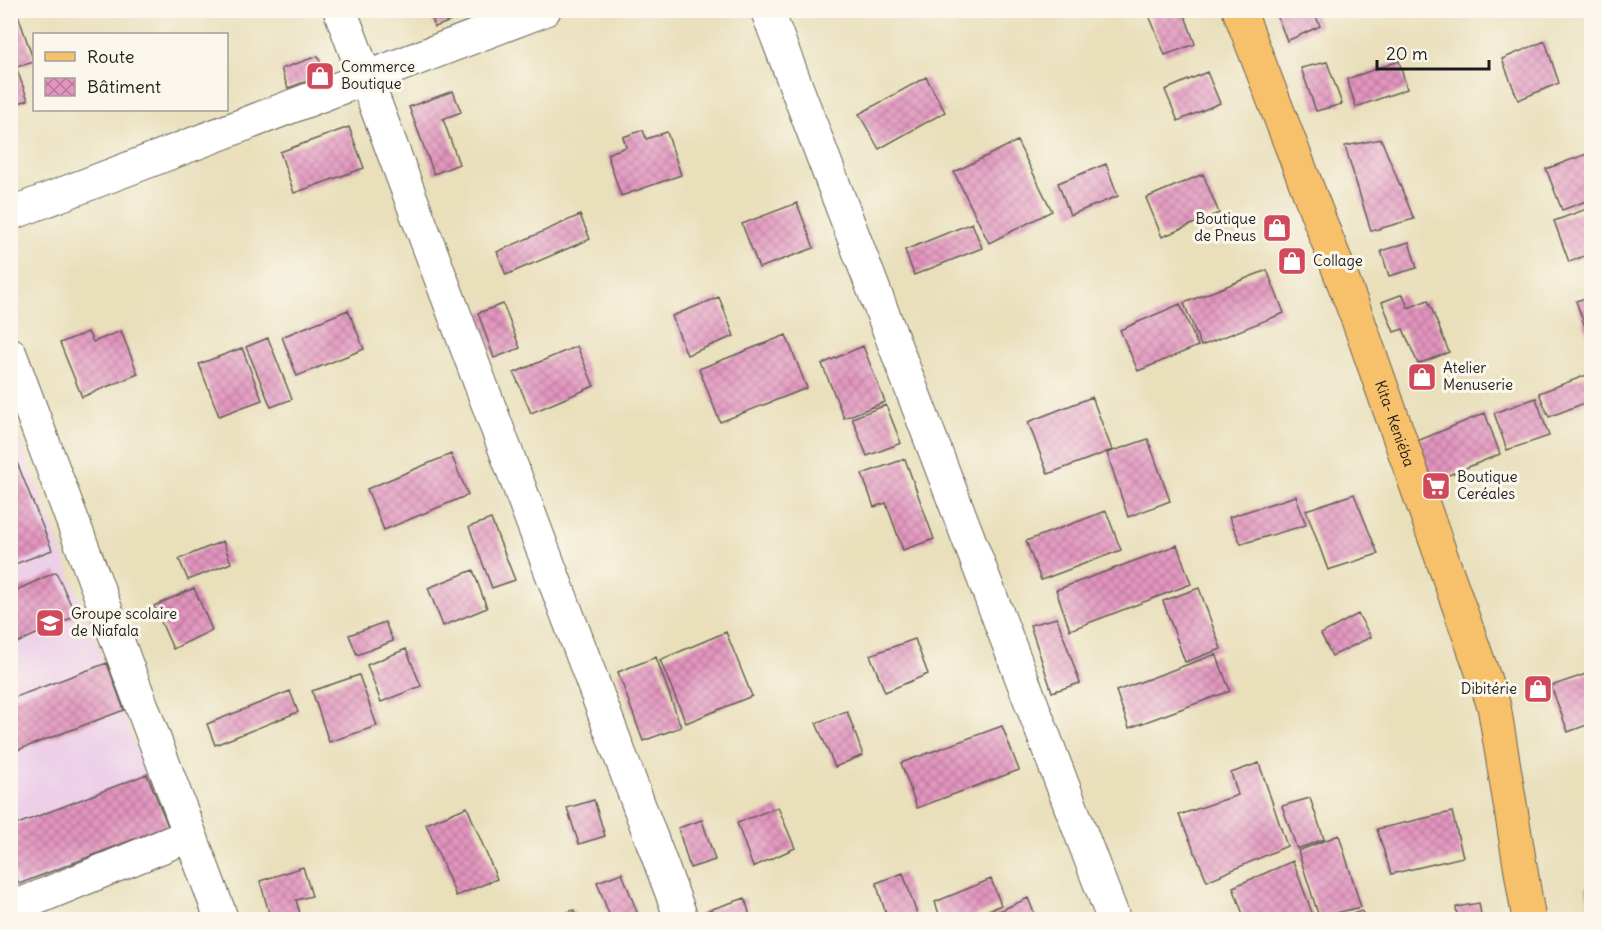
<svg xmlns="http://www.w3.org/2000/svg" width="1602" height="930" font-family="Delius,sans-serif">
	<defs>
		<pattern id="building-cross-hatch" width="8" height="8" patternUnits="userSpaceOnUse" patternTransform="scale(1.5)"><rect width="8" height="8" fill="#e395bf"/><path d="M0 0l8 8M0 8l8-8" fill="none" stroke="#b7799a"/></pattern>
	</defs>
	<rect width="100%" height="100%" fill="#fbf7ec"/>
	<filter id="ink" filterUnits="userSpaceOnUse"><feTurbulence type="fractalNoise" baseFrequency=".0167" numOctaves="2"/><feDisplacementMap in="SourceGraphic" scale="12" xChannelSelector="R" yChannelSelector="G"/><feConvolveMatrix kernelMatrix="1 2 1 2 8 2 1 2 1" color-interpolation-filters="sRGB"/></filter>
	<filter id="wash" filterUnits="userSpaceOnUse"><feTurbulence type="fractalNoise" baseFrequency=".008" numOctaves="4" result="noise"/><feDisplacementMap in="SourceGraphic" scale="24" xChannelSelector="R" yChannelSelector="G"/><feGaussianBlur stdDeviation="1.35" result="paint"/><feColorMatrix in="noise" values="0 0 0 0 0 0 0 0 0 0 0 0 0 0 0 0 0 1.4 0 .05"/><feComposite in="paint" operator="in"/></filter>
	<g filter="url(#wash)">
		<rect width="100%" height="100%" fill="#e9dfbb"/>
		<path fill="#edd0e8" d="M10,415L167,830L10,892Z"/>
		<g id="blocks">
			<path fill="url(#building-cross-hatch)" d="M429,10H467L469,14L435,27Z
				M1162,10H1183L1195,44L1165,55L1149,15Z
				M1275,10H1313L1320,26L1287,41Z
				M17,12L34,62L16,67L28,100L10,106V15Z
				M1545,41L1559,83L1518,100L1502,59Z
				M318,56L325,75L288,88L281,69Z
				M1399,61L1407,89L1356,107L1347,79Z
				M1327,62L1342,104L1316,111L1301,68Z
				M1207,72L1220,103L1178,121L1165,90Z
				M926,77L945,112L879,149L859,114Z
				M453,91L461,112L443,119L459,164L434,174L409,107Z
				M349,127L364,168L294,193L280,152Z
				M643,130L646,139L667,132L681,175L621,196L607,154L626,147L623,137Z
				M1381,139L1414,219L1371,231L1345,146Z
				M1017,141L1052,211L989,243L954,172Z
				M1592,152V199L1562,210L1546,169Z
				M1106,164L1118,196L1070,215L1058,183Z
				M1203,174L1219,213L1162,237L1146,198Z
				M797,203L814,248L759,268L742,224Z
				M1592,207V253L1569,262L1554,221Z
				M580,215L590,239L506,275L497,252Z
				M972,223L982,248L914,275L905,250Z
				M1409,242L1417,268L1389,276L1381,251Z
				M1267,270L1284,313L1201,346L1184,303Z
				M1403,294L1408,308L1428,300L1449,352L1418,364L1403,329L1394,332L1382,302Z
				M1592,296V344H1591L1576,301Z
				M719,297L734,336L687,355L672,316Z
				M503,304L520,348L494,358L478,313Z
				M1180,304L1198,346L1138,371L1120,330Z
				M348,310L364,349L297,376L282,337Z
				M121,331L138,374L82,397L60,343L88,332L93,342Z
				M786,335L807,388L720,422L699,369Z
				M268,338L292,399L271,407L246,347Z
				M577,346L594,386L531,413L514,373Z
				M863,346L885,402L844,418L822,364Z
				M242,348L262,400L219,416L199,364Z
				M1592,373V400L1549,417L1539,393Z
				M1092,397L1112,450L1048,474L1028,422Z
				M1536,398L1549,436L1507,450L1494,413Z
				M886,405L901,443L867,456L852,418Z
				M1485,413L1500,454L1434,481L1415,442Z
				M1148,439L1170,501L1128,517L1107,453Z
				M10,445L52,550L10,566Z
				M451,454L468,495L384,530L367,489Z
				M905,459L934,539L903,550L886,503L874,507L862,474Z
				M1354,494L1378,554L1328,570L1306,510Z
				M1296,496L1306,525L1241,544L1229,517Z
				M1106,511L1121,550L1041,580L1026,541Z
				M491,519L515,580L492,588L469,527Z
				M223,541L231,563L188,580L179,559Z
				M1177,545L1191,584L1070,630L1056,590Z
				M473,570L487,608L443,626L428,588Z
				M56,572L76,616L10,646V593Z
				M194,588L212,630L173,649L154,606Z
				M1199,588L1221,649L1185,662L1163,601Z
				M1358,614L1371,637L1332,656L1321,634Z
				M1057,618L1080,683L1052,692L1030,625Z
				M385,622L393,641L357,655L349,635Z
				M726,632L752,696L686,723L660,660Z
				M915,639L928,674L885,692L870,655Z
				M406,649L421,686L381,702L367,665Z
				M1216,654L1230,691L1129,728L1116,691Z
				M656,657L681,727L643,741L618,672Z
				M107,663L124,710L10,753V699Z
				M1592,672V723L1568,732L1551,686Z
				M359,675L377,726L329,742L312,691Z
				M290,691L298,712L215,745L207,724Z
				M847,711L863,755L835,767L816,723Z
				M1002,726L1019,770L917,808L901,763Z
				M1259,763L1287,846L1207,881L1179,815L1238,795L1231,773Z
				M147,774L168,826L19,884L10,863V827Z
				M1310,798L1324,839L1297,849L1282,806Z
				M594,800L605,836L579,844L567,808Z
				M467,807L497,879L456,896L426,824Z
				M778,807L795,848L753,867L737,823Z
				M1452,812L1463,857L1391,874L1377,829Z
				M702,820L715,860L690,868L678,828Z
				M1339,835L1361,907L1319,917L1298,851Z
				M1293,861L1314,918L1245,920L1233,887Z
				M303,867L312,896L296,900L302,920H271L260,881Z
				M622,873L637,912L619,920H611L597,882Z
				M903,873L919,920H888L876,883Z
				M991,879L1001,905L965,920H941L935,902Z
				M1592,887V911H1590L1586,888Z
				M745,898L751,920H703L700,913Z
				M1028,898L1037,920H980Z
				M1479,903L1482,920H1458L1456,907Z
				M574,910L577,920H547V919Z
				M1362,911L1365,920H1336V919Z
				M1396,915H1402L1411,920H1387Z"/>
		</g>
	</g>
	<g filter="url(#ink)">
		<use href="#blocks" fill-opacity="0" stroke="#646054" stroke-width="1.5"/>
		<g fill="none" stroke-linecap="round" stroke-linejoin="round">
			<g stroke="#646054" stroke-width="35">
				<path id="minor" d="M340,10L682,920
					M767,10L1114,920
					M10,214L544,10
					M10,354L222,920
					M10,909L190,835"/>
			</g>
			<g stroke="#646054" stroke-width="35">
				<g id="primary">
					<path id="s1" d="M1239,10L1358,320L1494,706L1529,920"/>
				</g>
			</g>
			<use href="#minor" stroke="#fff" stroke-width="33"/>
			<use href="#primary" stroke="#f7c06b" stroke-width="33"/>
		</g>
	</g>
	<defs>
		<g id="shop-square" transform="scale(1.5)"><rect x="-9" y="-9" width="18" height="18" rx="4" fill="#d1495b" stroke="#fbf7ec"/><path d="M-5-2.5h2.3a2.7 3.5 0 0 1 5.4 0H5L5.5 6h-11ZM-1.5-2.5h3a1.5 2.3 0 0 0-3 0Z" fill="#fff"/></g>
		<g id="supermarket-square" transform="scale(1.5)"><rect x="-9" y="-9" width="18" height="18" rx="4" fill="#d1495b" stroke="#fbf7ec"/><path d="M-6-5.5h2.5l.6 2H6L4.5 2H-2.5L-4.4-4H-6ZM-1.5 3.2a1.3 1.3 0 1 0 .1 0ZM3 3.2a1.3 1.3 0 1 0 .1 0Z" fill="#fff"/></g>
		<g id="school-square" transform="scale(1.5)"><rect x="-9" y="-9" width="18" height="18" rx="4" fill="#d1495b" stroke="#fbf7ec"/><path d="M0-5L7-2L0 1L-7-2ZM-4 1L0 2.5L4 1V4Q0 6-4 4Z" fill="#fff"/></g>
	</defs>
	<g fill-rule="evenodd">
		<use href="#shop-square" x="320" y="76"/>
		<use href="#shop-square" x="1277" y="228"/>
		<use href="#shop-square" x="1292" y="261"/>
		<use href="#shop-square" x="1422" y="377"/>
		<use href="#supermarket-square" x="1436" y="486"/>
		<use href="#school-square" x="50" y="623"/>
		<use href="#shop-square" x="1538" y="689"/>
	</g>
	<g text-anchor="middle" stroke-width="6" stroke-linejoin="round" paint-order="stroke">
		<g font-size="15" fill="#1c1c1c" stroke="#fbf7ec" text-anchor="start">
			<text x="341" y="72">Commerce<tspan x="341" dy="17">Boutique</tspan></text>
			<text x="1256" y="224" text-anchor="end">Boutique<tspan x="1256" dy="17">de Pneus</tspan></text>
			<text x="1313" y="266">Collage</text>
			<text x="1443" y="373">Atelier<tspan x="1443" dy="17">Menuserie</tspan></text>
			<text x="1457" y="482">Boutique<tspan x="1457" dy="17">Ceréales</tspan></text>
			<text x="71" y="619">Groupe scolaire<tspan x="71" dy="17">de Niafala</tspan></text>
			<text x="1517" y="694" text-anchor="end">Dibitérie</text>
		</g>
		<g font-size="15" fill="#1c1c1c" stroke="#fbf7ec">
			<text dy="5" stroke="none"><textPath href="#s1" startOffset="442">Kita- Keniéba</textPath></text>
		</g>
	</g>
	<rect width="1602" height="930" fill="none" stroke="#fbf7ec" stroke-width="36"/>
	<rect x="33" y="33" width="195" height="78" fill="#fbf7ec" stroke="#a29f99" stroke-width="1.5"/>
	<rect x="45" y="52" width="30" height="9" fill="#f7c06b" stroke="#a29f99" stroke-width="1.5"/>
	<text x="87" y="63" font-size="18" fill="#1c1c1c">Route</text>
	<rect x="45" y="78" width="30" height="18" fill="url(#building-cross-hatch)" stroke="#a29f99" stroke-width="1.5"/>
	<text x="87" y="93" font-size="18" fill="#1c1c1c">Bâtiment</text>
	<path d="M1377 60v9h112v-9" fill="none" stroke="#1c1c1c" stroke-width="3"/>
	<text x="1386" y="60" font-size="18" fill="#1c1c1c" stroke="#fbf7ec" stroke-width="4.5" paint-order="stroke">20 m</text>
</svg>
